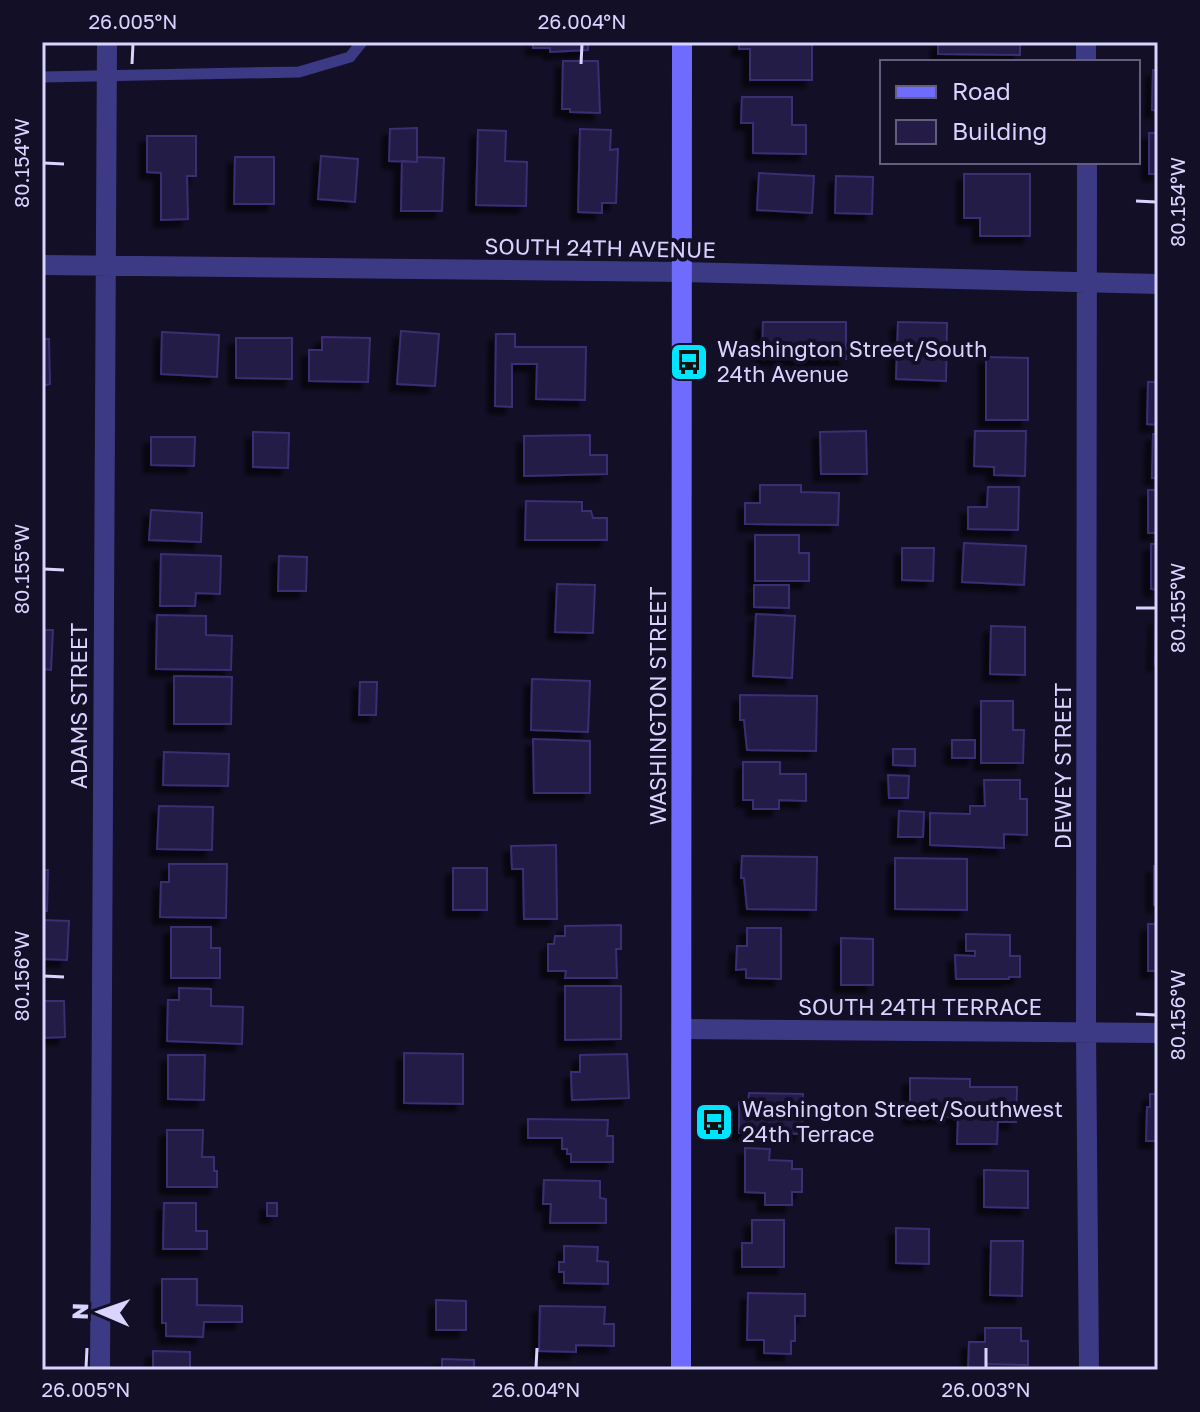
<svg xmlns="http://www.w3.org/2000/svg" width="1200" height="1412" font-family="'Golos Text',sans-serif">
	<defs>
		<filter id="shadow"><feDropShadow dx="-7" dy="7" stdDeviation="2" flood-color="#0009"/></filter>
	</defs>
	<rect width="100%" height="100%" fill="#130f26"/>
	<path fill="#241b47" stroke="#3b2d73" stroke-width="2" filter="url(#shadow)" d="M533,42H588V50L550,52V48H533Z
		M739,42H812V80H750V49H739Z
		M938,42H1020V55L938,54Z
		M563,61H598L600,113L570,112V109H562Z
		M1153,70H1158V111L1152,110Z
		M742,97H792V125H806V154L753,153V123H741Z
		M417,128V162L389,161L390,129Z
		M580,129L611,130L610,150L618,149L616,203H602V213L578,212Z
		M478,130L506,131L505,161L527,162L526,206L476,205Z
		M1149,133H1158V174H1149Z
		M147,136H196V176H187L188,219L161,220V173L147,172Z
		M321,156L358,159L355,202L318,199Z
		M235,157H274V204H234Z
		M417,157L444,158L442,211H401L402,161L417,162Z
		M759,173L814,176L812,213L757,210Z
		M964,174H1030V236H980V218H964Z
		M836,176L873,177L872,214L835,213Z
		M763,322H846V359L762,358Z
		M898,322L947,323L946,381L896,379Z
		M401,331L439,334L435,386L397,384Z
		M162,332L219,335L217,377L161,374Z
		M496,334H515V347H586L585,400L536,399L537,364H512V407L495,406Z
		M322,337L370,338L368,382L309,381V350H322Z
		M236,338H292V379L236,378Z
		M42,339H49L50,384L42,386Z
		M986,357L1028,358V420H986Z
		M1148,382H1158V425L1147,424Z
		M866,431L867,474H821L820,432Z
		M975,431H1026L1025,476L994,475V467L974,466Z
		M253,432L289,433L288,468L253,467Z
		M1153,434H1158V478H1152Z
		M590,435V455H607V474L524,476V436Z
		M151,437H195L194,466L151,465Z
		M760,485H801V492L839,493L838,525L745,524V503H760Z
		M988,487H1019L1018,530L968,529V507H987Z
		M1148,490H1158V533H1148Z
		M526,501L582,502V511H591L593,518H607V540H525Z
		M151,510L202,513L201,542L149,540Z
		M755,535H799V553H809V581H755Z
		M964,543L1026,546L1024,585L962,582Z
		M1151,544H1158V590L1151,589Z
		M902,548H934L933,581L902,580Z
		M161,554L221,556L220,594L196,593L195,606H160Z
		M279,556L307,557L306,591H278Z
		M557,584L595,585L593,633L555,632Z
		M754,585H789V608L754,607Z
		M756,614L795,616L792,678L753,676Z
		M157,615L206,616V635L232,636L231,670L156,669Z
		M1156,618H1158V664H1155Z
		M991,626L1025,627V675L990,674Z
		M42,630H53L51,670L42,669Z
		M174,676L232,677L231,724H174Z
		M532,679L590,681L588,732L531,730Z
		M360,682H377L376,715H359Z
		M740,695L817,696L816,751L747,750L744,720H740Z
		M981,701H1013V730H1024L1023,763H981Z
		M533,739L590,741V793H534Z
		M952,740H975V758H952Z
		M893,749H915V766L893,765Z
		M164,752L229,754L228,786L163,785Z
		M743,762H780V774H806V801L779,800V809H753V800H743Z
		M888,775L909,776L908,798H889Z
		M984,780H1020V799H1027V835L1004,834V848L930,845V813L970,814V806H985Z
		M159,806L213,807L212,850L157,849Z
		M899,811L924,812L923,837H898Z
		M556,845L557,919H524L523,869H512L511,846Z
		M742,856L817,857L816,910L747,909L744,878H741Z
		M895,858L967,859V910L895,909Z
		M169,864H227L226,918L160,917L161,882H169Z
		M1154,866H1158V905H1154Z
		M453,868H487V910H453Z
		M42,870H48L47,911H42Z
		M42,920L69,921L67,960L42,959Z
		M1148,924H1158V971H1148Z
		M621,925V949H616L617,978H565L566,971H548V944H554L555,936H565V926Z
		M171,927H211V948H220V978H171Z
		M747,928H781V979L746,978V969L736,970L737,946H747Z
		M966,934L1010,935V956H1020V977H1009V979H956L955,955L975,956V951H966Z
		M841,938L873,939V985H841Z
		M565,986H621V1039L565,1040Z
		M179,988L211,989V1006L243,1007L242,1044L167,1041L168,1000H179Z
		M42,1001H64L65,1037L42,1038Z
		M404,1053L463,1054V1104L404,1103Z
		M627,1054L629,1098L572,1100L571,1072H580V1055Z
		M168,1055H205L204,1100L168,1099Z
		M910,1078L970,1079V1087H1017L1016,1122H998L997,1144H957L958,1117H910Z
		M749,1093L803,1094L802,1134L739,1133V1102H748Z
		M1150,1094H1158V1141H1146L1147,1107H1150Z
		M528,1119L608,1120L607,1136H613V1162H571V1154H567V1149H562V1138H528Z
		M167,1130H203L202,1157H214V1171H217V1187H167Z
		M745,1148L770,1149L769,1160L792,1161V1169H802V1192H792V1205H765V1193L745,1192Z
		M984,1170L1028,1171V1208L984,1207Z
		M544,1180L600,1181V1198L606,1199V1223H550L551,1204H543Z
		M164,1203H196V1231H207V1249H163Z
		M267,1203H277V1216H267Z
		M752,1220H784V1267H742V1243H752Z
		M896,1228L929,1229V1264L896,1263Z
		M991,1241H1023L1022,1296L990,1295Z
		M564,1246L598,1247L597,1261L608,1262V1284L564,1283V1272H559V1262H564Z
		M162,1279H197V1305L242,1306V1322H204L203,1337L166,1336V1323H162Z
		M748,1293L805,1294V1316H795V1341H791V1354L764,1353V1340H747Z
		M436,1300L466,1301V1330H436Z
		M540,1306L605,1307L604,1324H614V1346L576,1345V1352L539,1351Z
		M985,1328H1021V1341H1028V1365L986,1364V1369H968L969,1342H985Z
		M153,1351L190,1352V1370H153Z
		M442,1359L474,1360V1370H442Z"/>
	<g fill="none" stroke-linecap="round" stroke-linejoin="round">
		<path stroke="#3d3a85" stroke-width="11" d="M42,77L299,72L350,57L362,42"/>
		<path stroke="#3d3a85" stroke-width="20" d="M1086,42V62
			M1087,162L1086,1032L1089,1370
			M42,265L682,272L1158,284
			M682,1029L1158,1033
			M100,1370L107,42"/>
		<path stroke="#6f6bff" stroke-width="20" d="M681,1370L682,42"/>
	</g>
	<path fill="none" stroke="#d9d4ff" stroke-width="3" d="M132,64L133,44M581,64L582,44M44,163L64,164M1136,201L1156,202M44,569L64,570M1136,608H1156M44,976L64,977M1136,1014L1156,1015M86,1368L87,1348M536,1368L537,1348M986,1368V1348"/>
	<defs>
		<g id="bus-square" transform="scale(2)"><rect x="-9" y="-9" width="18" height="18" rx="4" fill="#00e5ff" stroke="#130f26"/><path d="M-5-6H5V4H4V6H2V4H-2V6H-4V4H-5ZM-3.5-4V0h7V-4ZM-3.5 1.2v1.5H-2V1.2ZM2 1.2v1.5H3.5V1.2Z" fill="#111"/></g>
	</defs>
	<g fill-rule="evenodd">
		<use href="#bus-square" x="689" y="362"/>
		<use href="#bus-square" x="714" y="1122"/>
	</g>
	<g text-anchor="middle" stroke-width="8" stroke-linejoin="round" paint-order="stroke">
		<g font-size="22" fill="#d9d4ff" stroke="#130f26">
			<text transform="translate(600 248) rotate(1)" y="8">SOUTH 24TH AVENUE</text>
			<text transform="translate(79 706) rotate(-90)" y="8">ADAMS STREET</text>
			<text transform="translate(658 706) rotate(-90)" y="8">WASHINGTON STREET</text>
			<text transform="translate(1063 766) rotate(-90)" y="8">DEWEY STREET</text>
			<text x="920" y="1015">SOUTH 24TH TERRACE</text>
		</g>
		<g font-size="22" fill="#d9d4ff" stroke="#130f26" text-anchor="start">
			<text x="717" y="357">Washington Street/South<tspan x="717" dy="25">24th Avenue</tspan></text>
			<text x="742" y="1117">Washington Street/Southwest<tspan x="742" dy="25">24th Terrace</tspan></text>
		</g>
	</g>
	<rect width="1200" height="1412" fill="none" stroke="#130f26" stroke-width="88"/>
	<rect x="880" y="60" width="260" height="104" fill="#130f26" stroke="#625e7d" stroke-width="2"/>
	<rect x="896" y="86" width="40" height="12" fill="#6f6bff" stroke="#625e7d" stroke-width="2"/>
	<text x="952" y="100" font-size="24" fill="#d9d4ff">Road</text>
	<rect x="896" y="120" width="40" height="24" fill="#241b47" stroke="#625e7d" stroke-width="2"/>
	<text x="952" y="140" font-size="24" fill="#d9d4ff">Building</text>
	<g transform="translate(100 1312) rotate(272)" stroke="#130f26" stroke-width="6" paint-order="stroke">
	<path d="M0-6L14 30L0 20L-14 30Z" fill="#d9d4ff"/>
	<text y="-12" font-size="22" font-weight="bold" text-anchor="middle" fill="#d9d4ff">N</text>
	</g>
	<rect x="44" y="44" width="1112" height="1324" fill="none" stroke="#d9d4ff" stroke-width="3"/>
	<g font-size="20" text-anchor="middle" fill="#d9d4ff">
		<text x="133" y="29">26.005°N</text>
		<text x="582" y="29">26.004°N</text>
		<text transform="translate(22 163) rotate(-90)" y="7">80.154°W</text>
		<text transform="translate(1178 202) rotate(-90)" y="7">80.154°W</text>
		<text transform="translate(22 569) rotate(-90)" y="7">80.155°W</text>
		<text transform="translate(1178 608) rotate(-90)" y="7">80.155°W</text>
		<text transform="translate(22 976) rotate(-90)" y="7">80.156°W</text>
		<text transform="translate(1178 1015) rotate(-90)" y="7">80.156°W</text>
		<text x="86" y="1397">26.005°N</text>
		<text x="536" y="1397">26.004°N</text>
		<text x="986" y="1397">26.003°N</text>
	</g>
</svg>
